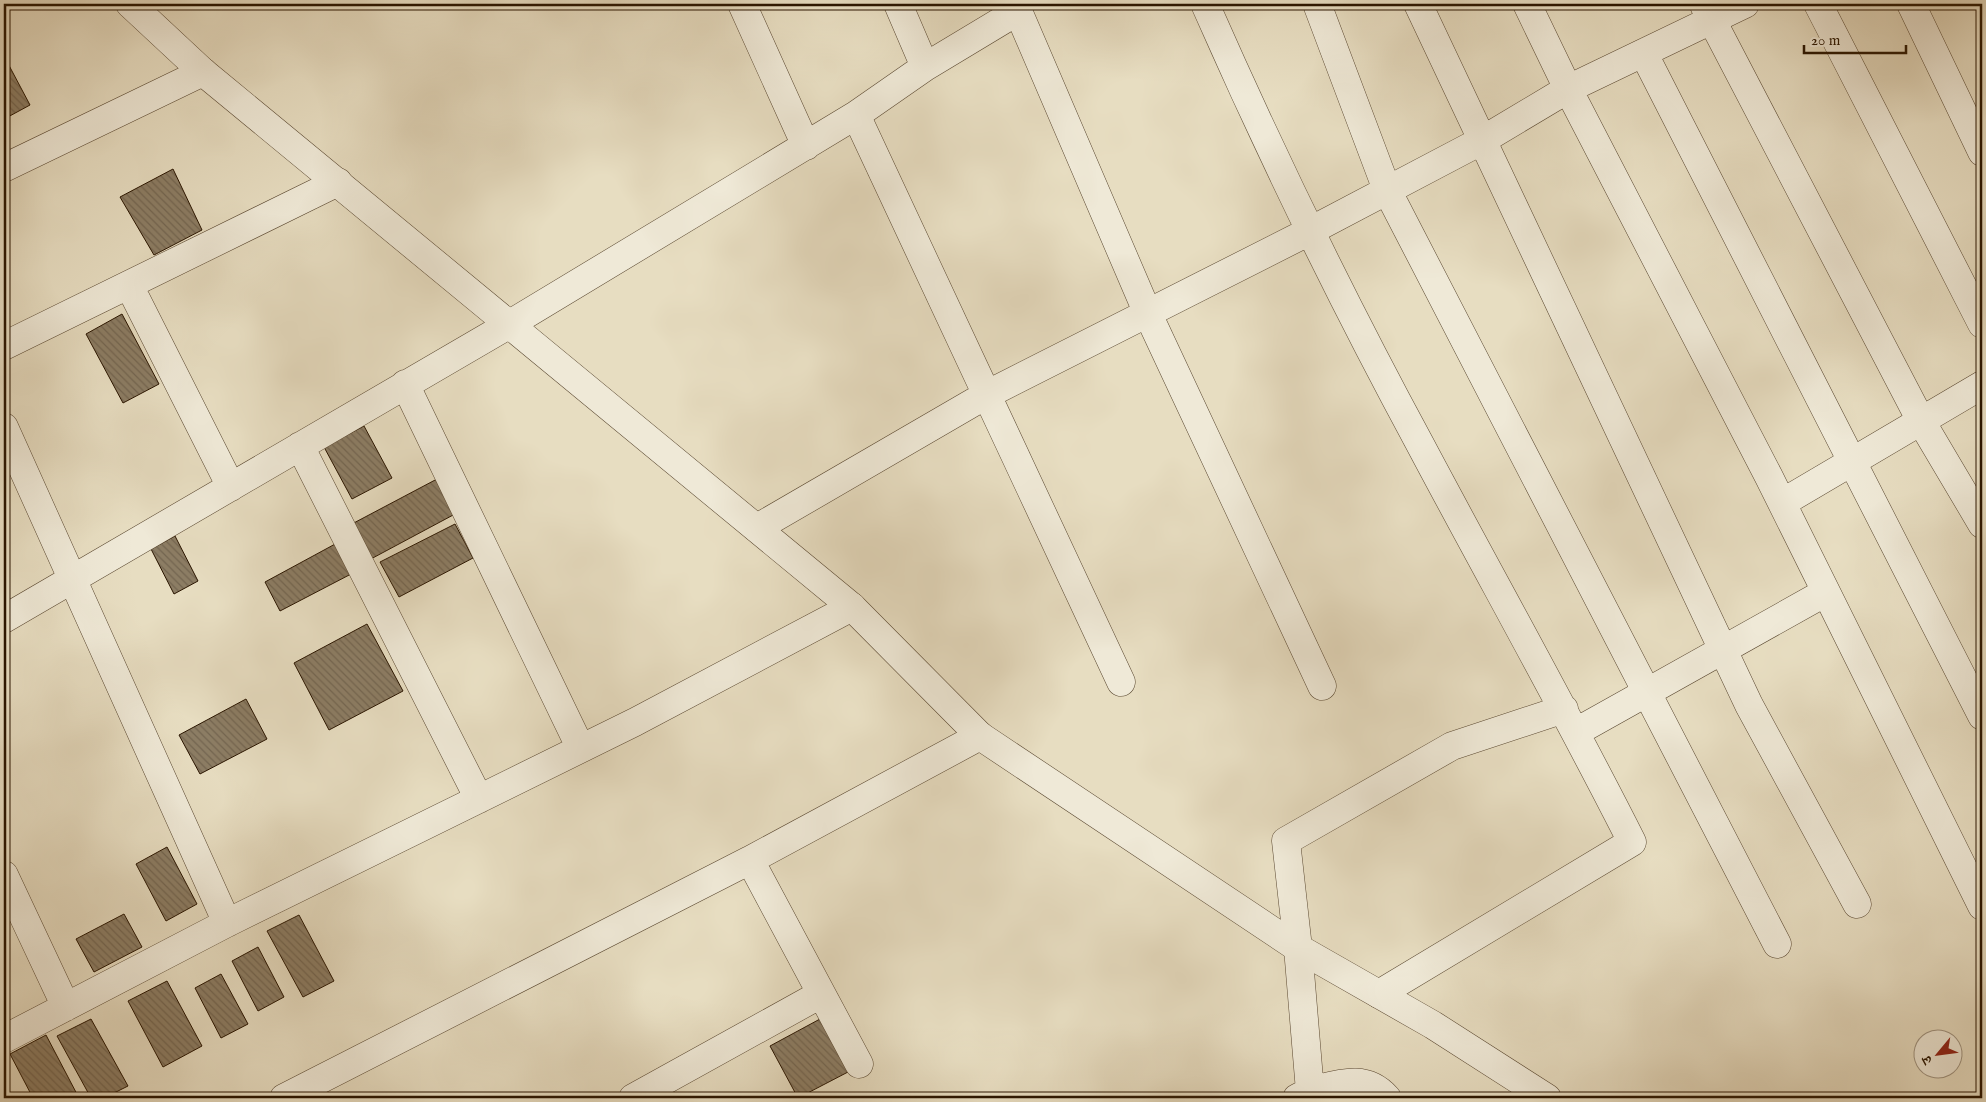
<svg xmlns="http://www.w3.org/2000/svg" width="1986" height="1102" font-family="'IM FELL English','Noto Serif Devanagari',serif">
	<defs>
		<pattern id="building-back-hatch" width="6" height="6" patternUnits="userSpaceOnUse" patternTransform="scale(1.25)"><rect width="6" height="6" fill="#8c7d64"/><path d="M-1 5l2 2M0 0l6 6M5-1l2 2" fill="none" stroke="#736550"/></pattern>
	</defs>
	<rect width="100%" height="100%" fill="#e7ddc1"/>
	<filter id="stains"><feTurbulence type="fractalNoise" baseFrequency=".004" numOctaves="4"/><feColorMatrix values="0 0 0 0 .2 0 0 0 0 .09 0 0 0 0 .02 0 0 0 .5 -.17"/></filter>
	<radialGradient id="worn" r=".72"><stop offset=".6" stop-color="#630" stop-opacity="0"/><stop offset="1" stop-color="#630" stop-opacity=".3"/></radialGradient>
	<path fill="url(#building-back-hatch)" stroke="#2a1500" d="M4,56L30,105L6,118L4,113Z
		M173,169L202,230L154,255L120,197Z
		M122,314L159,384L123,403L86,334Z
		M364,426L392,478L352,499L324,447Z
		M437,479L455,514L369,560L350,525Z
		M455,524L473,558L399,597L380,562Z
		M175,536L198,581L174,594L151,549Z
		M337,543L353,573L280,611L265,582Z
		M367,624L403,691L329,730L294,663Z
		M246,699L267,739L200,774L179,735Z
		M167,847L197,904L166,921L136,864Z
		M124,914L142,947L94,972L76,939Z
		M299,915L334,981L303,997L267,931Z
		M258,947L284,997L258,1011L232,961Z
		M221,974L248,1024L221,1038L195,988Z
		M167,981L202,1046L163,1067L128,1001Z
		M91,1019L128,1086L104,1098H91L57,1036Z
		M820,1019L848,1072L798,1098L770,1046Z
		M46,1035L79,1098H33L10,1054Z"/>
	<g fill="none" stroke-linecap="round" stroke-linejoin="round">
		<g stroke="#594730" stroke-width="29">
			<path id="minor" d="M742,4L806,146
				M898,4L925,67
				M1015,4L1148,314L1322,686
				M1205,4C1271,154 1343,302 1421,446C1491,578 1565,709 1632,842L1379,994
				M1317,4L1387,190L1777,944
				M1418,4L1749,705L1857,904
				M1527,4L1568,89L1769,477L1982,906
				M1818,4L1982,324
				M1911,4L1982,152
				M1704,5L1921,421L1982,524
				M1644,54L1982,716
				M856,115L1121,682
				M4,168L203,72
				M129,285L231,487
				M4,346L338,182
				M405,384L580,747
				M4,427L227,923
				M300,446L479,799
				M1782,503L1982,385
				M757,528L986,395L1310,231L1481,141L1568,89L1745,4
				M4,619L510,324L856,115L925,67L1018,11
				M1576,732L1826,592
				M750,860L859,1064
				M4,875L66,1007
				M4,1039L227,923L635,722L852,607
				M1310,1091C1339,1084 1365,1073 1387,1098
				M284,1098L750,860L980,736
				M633,1098L821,994
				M1297,1098L1310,1091L1298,948L1286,841L1452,746L1564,709"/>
		</g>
		<g stroke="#594730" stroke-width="29">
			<path id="tertiary" d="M130,4L203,72L852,607L980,736L1298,948L1433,1025L1547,1098"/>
		</g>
		<use href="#minor" stroke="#efe9d7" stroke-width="28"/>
		<use href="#tertiary" stroke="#efe9d7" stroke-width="28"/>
	</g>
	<rect width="1986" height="1102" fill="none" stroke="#e7ddc1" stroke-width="20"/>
	<rect x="5" y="5" width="1976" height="1092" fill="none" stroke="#2a1500" stroke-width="2.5"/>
	<rect x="10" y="10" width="1966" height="1082" fill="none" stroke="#2a1500"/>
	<g transform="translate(1938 1054) rotate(241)"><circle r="24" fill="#efe9d7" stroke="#a09481"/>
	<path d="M0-4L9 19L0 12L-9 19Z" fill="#8f2418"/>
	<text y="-8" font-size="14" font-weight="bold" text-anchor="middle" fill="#2a1500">उ</text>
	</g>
	<path d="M1804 45v8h102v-8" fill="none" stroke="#2a1500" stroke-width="2.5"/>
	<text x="1811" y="45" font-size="15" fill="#2a1500" stroke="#efe9d7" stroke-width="4" paint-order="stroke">20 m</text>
	<rect width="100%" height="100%" filter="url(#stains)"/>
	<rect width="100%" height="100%" fill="url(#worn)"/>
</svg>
